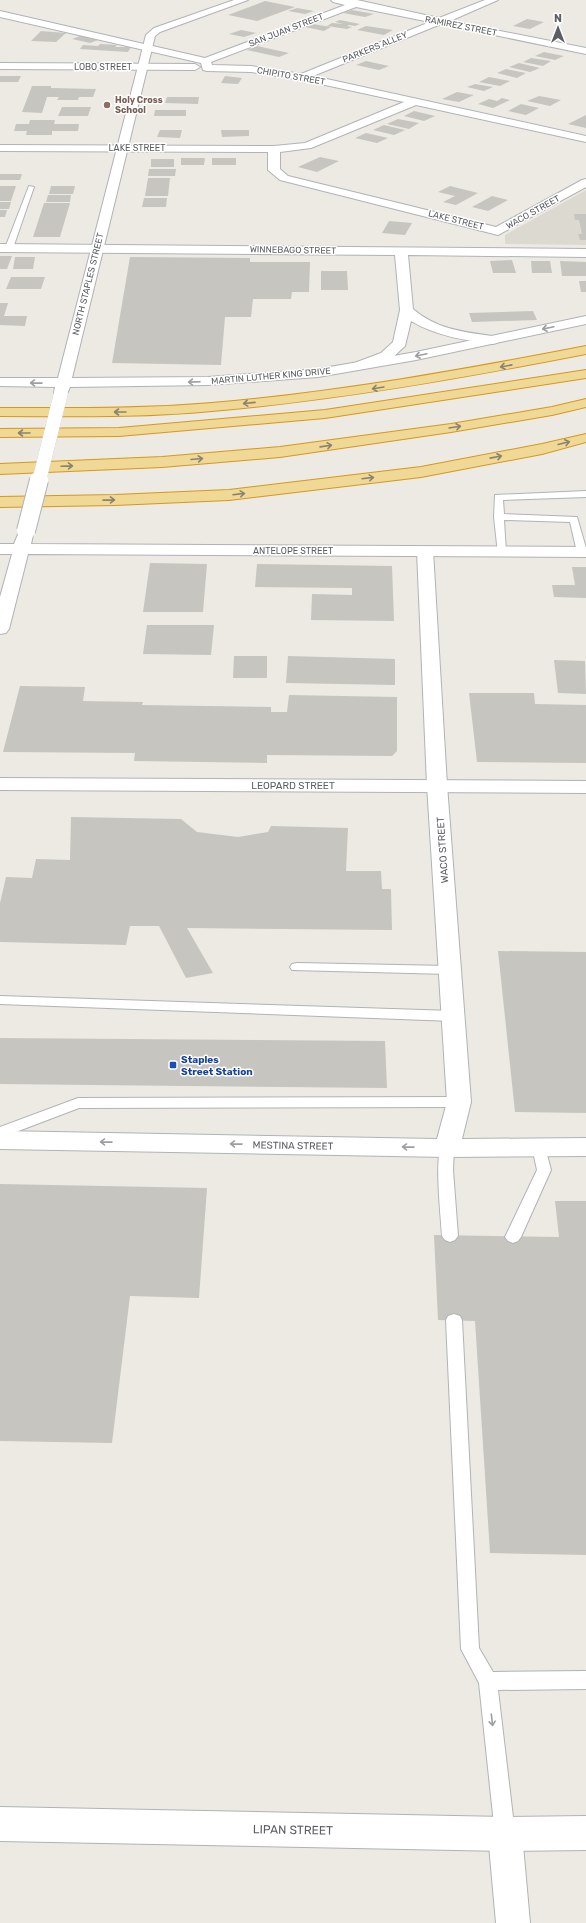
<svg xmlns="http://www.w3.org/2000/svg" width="586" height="1923" font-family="Rubik,sans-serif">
	<rect width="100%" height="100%" fill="#eceae3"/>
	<path fill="#dcd9d1" d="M586,190V245L505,244V235Z"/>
	<path fill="#c7c5c0" d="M265,1L295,7L257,21L228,15Z
		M297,8L314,11L305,14L288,11Z
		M352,10L374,14L365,17L343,13Z
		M527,19L544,22L530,29L513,26Z
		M340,20L360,24L355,26L349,25L347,26L352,27L347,29L327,26L332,23L343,24L335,22Z
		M313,24L331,27L324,31L305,27Z
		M366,26L393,30L384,35L357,30Z
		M241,30L256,33L244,37L229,34Z
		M41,31L66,33L56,42L31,41Z
		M80,36L98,40L90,43L72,39Z
		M100,44L117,45L115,47H131L128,52L80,49L83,45L98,46Z
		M257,46L289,53L279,57L247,50Z
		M544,52L564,56L555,60L535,56Z
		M531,58L551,61L543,66L523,62Z
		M366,61L389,66L379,70L356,65Z
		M519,63L540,68L530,72L509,67Z
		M506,69L526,73L517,78L497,73Z
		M0,76H21L18,82H0Z
		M225,76L242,78L238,84L221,83Z
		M489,77L510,81L500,86L479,82Z
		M475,84L493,87L484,91L467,87Z
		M32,86H51V88L96,89L93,97H79L78,100H57L59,97H47L42,113L22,112Z
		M457,92L474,95L459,102L442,99Z
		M539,96L561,100L550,106L527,101Z
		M167,97H199L198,104L165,103Z
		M502,98L510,100L493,108L478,104L489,99L497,101Z
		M521,104L539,108L526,115L508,111Z
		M62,107H91L88,116H58Z
		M155,110H186V116H154Z
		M414,111L435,116L424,121L404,116Z
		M586,115V128L568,124Z
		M398,119L419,123L409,129L387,124Z
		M30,120H55L54,124H79L78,131H52V135H26L27,131H14L16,124H29Z
		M384,125L405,130L394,135L373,130Z
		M160,130H182L180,138L157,137Z
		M221,130H249V136L222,137Z
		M366,133L388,138L377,143L355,138Z
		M320,157L339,161L317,172L298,167Z
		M181,158H205L204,165H181Z
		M212,158H236V165H212Z
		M151,159H174V167H151Z
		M149,169H176L175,176H148Z
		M0,174H22L20,180H0Z
		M148,178H170L168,196H145Z
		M0,186H16L11,201H0Z
		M51,186H75L73,194H49Z
		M450,186L478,193L456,205L443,202L455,196L438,192Z
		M48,195H71L70,202H46Z
		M492,196L508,200L488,211L472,207Z
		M144,198H167L166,207H142Z
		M0,202H11L9,209H0Z
		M44,203H70L60,237H33Z
		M0,210H7L5,217H0Z
		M574,214H586V240H580L578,234H582L579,220H575Z
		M389,221L412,223L405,235L382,233Z
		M0,256H12L7,269H0Z
		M15,257H35L33,269H13Z
		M130,257L250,258V262H310L309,292H292L291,299H253L251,317H225L221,365L112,363Z
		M512,260L516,273H493L490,261Z
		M531,261H550L552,273H532Z
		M560,261L586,262V276H562Z
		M321,271H347L348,290H321Z
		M11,277H45L41,289H6Z
		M579,281H586V292H581Z
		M0,303H8L4,316H27L25,326L0,325Z
		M533,311L537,320L472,322L469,313Z
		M150,563L207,564L203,612H143Z
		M257,564L392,566L394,621L311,620L312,594L352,595V588L255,587Z
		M572,567H586V598L554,597L552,585H575Z
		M147,625H214L211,655L143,654Z
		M234,656H267V678H233Z
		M288,656L395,659V685L286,683Z
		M554,660L585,661L586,694L558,693Z
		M20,686L85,687L83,701L143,702L142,705L271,707V712H287L289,695L397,697V751L392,756L267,755V763L134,761L135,753L3,752Z
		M469,693H534L535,704L586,705V763L477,762Z
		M71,817L181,819L197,832L238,837L268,832L271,826L348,828L346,871H381L382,889H391L392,930L187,928L213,973L186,978L159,926H130L126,945L0,942V903L6,877L32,878L36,859L70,860Z
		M498,951L586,952V1113L515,1112Z
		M0,1038L385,1041L387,1088L0,1084Z
		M0,1184L207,1188L199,1298L130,1296L112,1443L0,1441Z
		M555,1201H586V1555L490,1553L475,1321L438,1320L434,1235L559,1237Z"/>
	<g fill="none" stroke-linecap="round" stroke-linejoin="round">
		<g stroke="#b0b3b7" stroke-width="2">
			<path id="lane" d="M29,186L34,187L13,248L6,250L5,248Z
				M586,491V497L503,500L504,514L577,517L586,548L585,554L582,555L577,552L570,522L504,520L506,552L501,555L498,554L494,517L495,495Z
				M297,963L449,966L454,967L456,970L454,973L449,974L292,970L290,967L292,964Z
				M0,996L453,1011L458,1013L460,1016L458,1019L453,1021L0,1004Z
				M459,1097L464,1098L466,1102L464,1106L459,1107L79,1108L0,1138V1127L78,1098Z
				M539,1142L544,1143L551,1170L521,1237L518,1241L513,1243L508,1241L505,1237L537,1170L532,1147L534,1143Z
				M447,1143L452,1144L454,1148L453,1170L458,1236L455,1240L450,1242L445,1240L442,1236C441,1217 434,1158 442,1144Z
				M454,1314L460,1316L462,1320L479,1648L493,1672L586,1671V1689L498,1690L515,1834L512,1841L505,1844L498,1841L495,1834L479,1683L461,1649L446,1320L448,1316Z"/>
		</g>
		<g stroke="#b0b3b7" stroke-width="2">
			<path id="street" d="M331,0H357L439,18L485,0H498L450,21L586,48V54L441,24L313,76L586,136V142L416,105L311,148L280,152V169L288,176L496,227L582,180L586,179V187L498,235L280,180L268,170V152L0,151V145L274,146L305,143L404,102L302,80L251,72L207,71L203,70L201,63L0,17V11L205,58L345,5L333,2ZM356,7L430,22L301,74L251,66L212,65L211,62Z
				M0,63L195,64L200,67L195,70L0,69Z
				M0,244L586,249V257L408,255L413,309C436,329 463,332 492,336L497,337L499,340L497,343L492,344C464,340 436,336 411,321L405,346L391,359L362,369L357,368L355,365L357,362L381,353L393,342L400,310L395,255L0,252Z
				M425,546L431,548L433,551L447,785L471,1102L462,1139L586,1138V1156L447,1157L0,1149V1131L437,1139L447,1102L427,785L417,551L419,548Z
				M505,1817L517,1822L522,1834L530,1923H496L488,1834L493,1822Z"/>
		</g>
		<g stroke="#b0b2b7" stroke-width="2">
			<path id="secondary" d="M234,0H248L160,32L155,36L72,378L208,377L318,369L416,352L586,316V324L416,360L318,377L208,385L70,387L66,396H56L54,393L55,387L0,386V378H58L146,35L154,28Z
				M25,530L31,532L33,535L31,544L586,547V557L28,554L9,629L6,633L0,634V597L12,554H0V544H14L19,532Z
				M0,778L586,781V793L0,790Z
				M0,1807L505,1817L586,1816V1850L505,1851L0,1841Z"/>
		</g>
		<g stroke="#d5981b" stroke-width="2">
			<path id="highway" d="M586,346V354C462,378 338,400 212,411C141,418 71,416 0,416V408C71,408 141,409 212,403C338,392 462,370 586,346Z
				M586,370V378L325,418L119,436L0,437V429L119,428L325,410Z
				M586,399V407L552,415L451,432L280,457L162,467L0,474V464L162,457L280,447L451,424L552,407Z
				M586,434V442L542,454L421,477L229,500L115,505L0,507V497L115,495L229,490L421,467L542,444Z"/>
		</g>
		<use href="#lane" fill="#fff" fill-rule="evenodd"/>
		<use href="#street" fill="#fff" fill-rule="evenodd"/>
		<use href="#secondary" fill="#fff" fill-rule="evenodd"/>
		<use href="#highway" fill="#f0d896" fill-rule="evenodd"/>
		<g stroke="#b0b2b7" stroke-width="14" stroke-linecap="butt">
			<path id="secondary-bridge-far1" d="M39,481L61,393"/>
		</g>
		<g stroke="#b0b2b7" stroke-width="20" stroke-linecap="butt">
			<path id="secondary-bridge" d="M26,531L39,480"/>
		</g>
		<use href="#secondary-bridge-far1" stroke="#fff" stroke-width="14"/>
		<use href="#secondary-bridge" stroke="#fff" stroke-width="18"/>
	</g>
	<defs><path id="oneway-shaft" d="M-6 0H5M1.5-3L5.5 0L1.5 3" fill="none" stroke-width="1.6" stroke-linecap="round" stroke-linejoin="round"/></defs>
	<g stroke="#9d9ea1">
		<use href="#oneway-shaft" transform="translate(548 328) rotate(168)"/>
		<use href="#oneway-shaft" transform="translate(421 355) rotate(168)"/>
		<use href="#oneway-shaft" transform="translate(194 382) rotate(178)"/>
		<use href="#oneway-shaft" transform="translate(36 383) rotate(-179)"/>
		<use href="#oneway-shaft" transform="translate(106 1142) rotate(-179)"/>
		<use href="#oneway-shaft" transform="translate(236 1144) rotate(-179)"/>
		<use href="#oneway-shaft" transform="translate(408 1147) rotate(-179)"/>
		<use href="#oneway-shaft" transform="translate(492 1720) rotate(83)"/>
	</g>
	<g stroke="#888372">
		<use href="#oneway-shaft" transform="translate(506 366) rotate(169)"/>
		<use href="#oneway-shaft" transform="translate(378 388) rotate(171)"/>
		<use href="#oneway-shaft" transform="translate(249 403) rotate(174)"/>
		<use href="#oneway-shaft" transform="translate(120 412) rotate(180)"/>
		<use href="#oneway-shaft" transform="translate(455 427) rotate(-9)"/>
		<use href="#oneway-shaft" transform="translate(24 433) rotate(180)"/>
		<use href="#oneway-shaft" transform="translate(564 443) rotate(-14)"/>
		<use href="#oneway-shaft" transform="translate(326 446) rotate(-8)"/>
		<use href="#oneway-shaft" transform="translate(496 457) rotate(-11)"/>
		<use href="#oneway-shaft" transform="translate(197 459) rotate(-5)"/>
		<use href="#oneway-shaft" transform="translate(67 466) rotate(-2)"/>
		<use href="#oneway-shaft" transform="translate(368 478) rotate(-7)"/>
		<use href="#oneway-shaft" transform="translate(239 494) rotate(-7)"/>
		<use href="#oneway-shaft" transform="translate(109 500) rotate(-1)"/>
	</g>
	<circle fill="#8d6e63" stroke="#fff" stroke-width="1.5" cx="107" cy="105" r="4"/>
	<rect fill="#1a4fb4" stroke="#fff" stroke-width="1.5" x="169" y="1061" width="8" height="8" rx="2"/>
	<g text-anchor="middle" stroke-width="3" stroke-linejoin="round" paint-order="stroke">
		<g font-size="9" fill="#5b5e62" stroke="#fff">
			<text transform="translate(461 26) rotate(11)" y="3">RAMIREZ STREET</text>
			<text transform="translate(286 30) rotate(-21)" y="3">SAN JUAN STREET</text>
			<text transform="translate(375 47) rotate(-22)" y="3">PARKERS ALLEY</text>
			<text x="103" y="70">LOBO STREET</text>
			<text transform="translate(291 76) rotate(10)" y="3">CHIPITO STREET</text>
			<text x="137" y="151">LAKE STREET</text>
			<text transform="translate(533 212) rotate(-29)" y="3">WACO STREET</text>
			<text transform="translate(456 220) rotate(14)" y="3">LAKE STREET</text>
			<text transform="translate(293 250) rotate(1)" y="3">WINNEBAGO STREET</text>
			<text transform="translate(88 284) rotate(-76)" y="3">NORTH STAPLES STREET</text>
			<text transform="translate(271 376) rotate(-5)" y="3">MARTIN LUTHER KING DRIVE</text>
			<text x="293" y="554">ANTELOPE STREET</text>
		</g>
		<g font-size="9" font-weight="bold" fill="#785e54" stroke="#fff" text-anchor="start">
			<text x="115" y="103">Holy Cross<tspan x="115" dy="10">School</tspan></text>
		</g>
		<g font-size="10" fill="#5b5e62" stroke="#fff">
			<text x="293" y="789">LEOPARD STREET</text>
			<text transform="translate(442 850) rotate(-94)" y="4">WACO STREET</text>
			<text transform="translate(293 1145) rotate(1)" y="4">MESTINA STREET</text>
		</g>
		<g font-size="10" font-weight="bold" fill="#164399" stroke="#fff" text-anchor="start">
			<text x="181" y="1063">Staples<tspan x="181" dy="12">Street Station</tspan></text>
		</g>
		<g font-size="12" fill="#5b5e62" stroke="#fff">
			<text transform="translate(293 1830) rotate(1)" y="4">LIPAN STREET</text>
		</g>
	</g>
	<g transform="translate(558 28)" stroke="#ffffff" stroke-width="3" paint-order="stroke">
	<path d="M0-3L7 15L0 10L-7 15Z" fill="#5b5e62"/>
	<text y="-6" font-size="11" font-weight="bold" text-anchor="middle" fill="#5b5e62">N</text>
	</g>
</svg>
